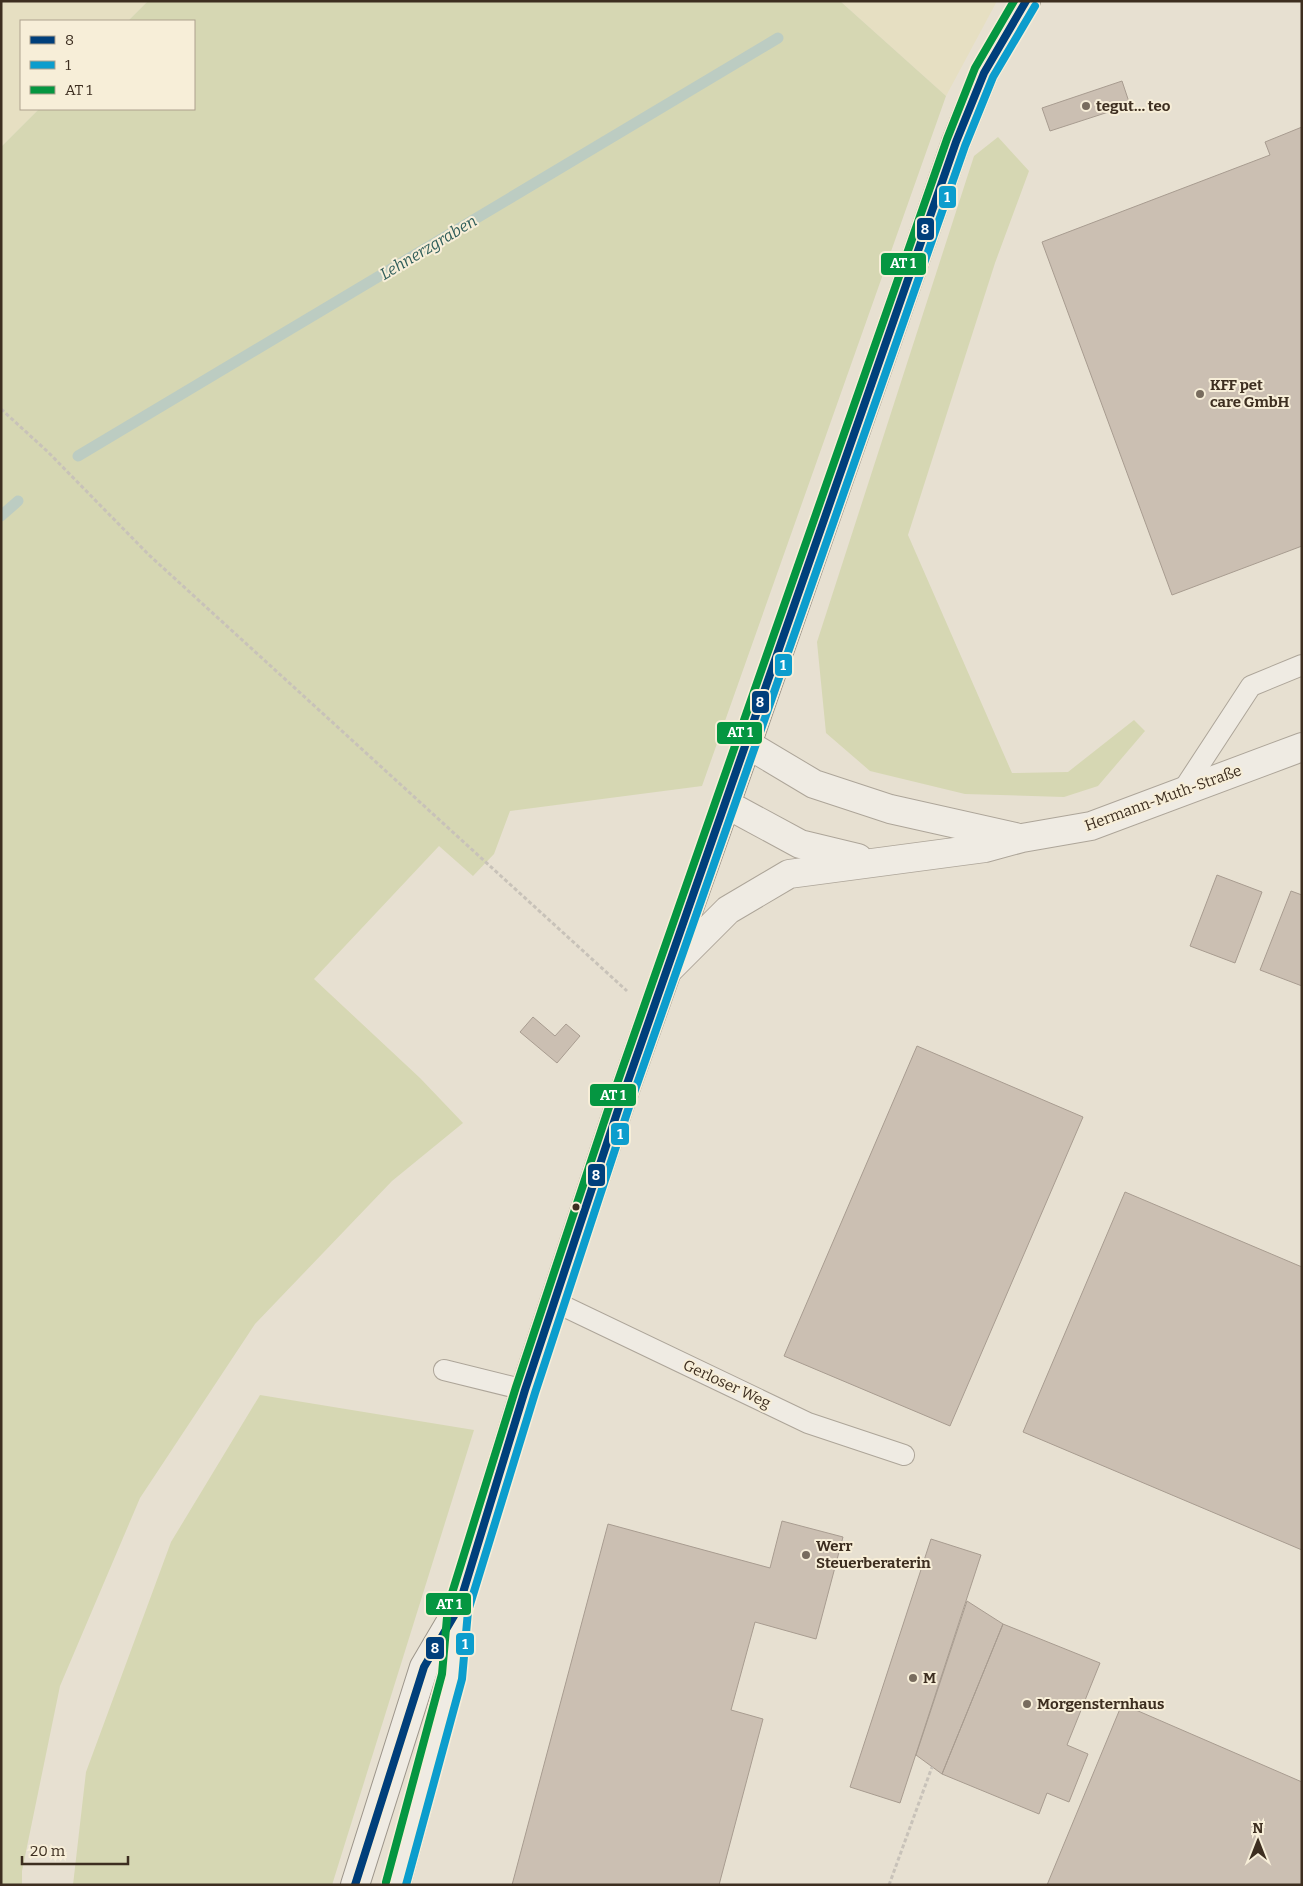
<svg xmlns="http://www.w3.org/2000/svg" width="1303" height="1886" font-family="Bitter,serif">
	<rect width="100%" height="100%" fill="#e7e0d1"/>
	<path fill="#e6dfc2" d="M1,1H148L128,21H21V109H39L1,147Z
		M840,1H997L946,96Z"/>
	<path fill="#d6d7b3" d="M148,1H840L946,96L702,786L510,811L494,854L473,876L439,846L314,979L420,1078L463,1123L392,1181L255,1324L140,1498L60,1686L22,1871V1885H1V147L39,109H194V21H128Z
		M998,137L1029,171L995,263L908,535L1012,773L1068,772L1134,720L1145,731L1098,786L1064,797L965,794L870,771L826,733L817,642L974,156Z
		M260,1395L474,1430L332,1885H73L86,1772L171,1542Z"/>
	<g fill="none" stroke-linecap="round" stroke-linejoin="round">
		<path stroke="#bcccc2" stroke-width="11" d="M78,456L778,38
			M1,516L18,501"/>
	</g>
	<path fill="#cbbfb2" stroke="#a89c90" d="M1122,81L1130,105L1050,131L1042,108Z
		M1302,127V546L1172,595L1042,242L1270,155L1265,142Z
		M1217,875L1262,892L1235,963L1190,946Z
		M1291,891L1302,895V986L1260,970Z
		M533,1017L555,1036L566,1024L580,1036L557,1063L520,1032Z
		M917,1046L1083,1117L950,1426L784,1356Z
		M1125,1192L1302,1267V1550L1023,1432Z
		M782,1521L843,1537L816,1639L755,1622L731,1710L763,1719L719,1885H512L608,1524L770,1568Z
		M931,1539L981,1555L900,1803L850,1787Z
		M967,1601L1003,1624L942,1774L916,1755Z
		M1003,1624L1100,1663L1067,1745L1088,1754L1069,1802L1047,1793L1039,1814L942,1774Z
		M1122,1704L1302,1782V1885H1047Z"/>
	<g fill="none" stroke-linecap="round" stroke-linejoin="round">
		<g stroke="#ada599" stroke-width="22">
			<path id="lane" d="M1181,793L1251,686L1302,665
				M555,1302L808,1423L904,1455
				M444,1370L525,1390"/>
		</g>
		<g stroke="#ada599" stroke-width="30">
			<path id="street" d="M747,744L814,784L890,809L1015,837
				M726,804L800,844L858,858
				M668,970L728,910L789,874L985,848L1022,838L1091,826L1302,747"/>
		</g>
		<g stroke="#9c958a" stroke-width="30">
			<path id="secondary" d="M355,1885L424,1667L454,1616
				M396,1885L452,1676L458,1609L525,1390L620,1104L747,744L956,142L984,73L1026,1"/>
		</g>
		<path stroke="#c8c2b9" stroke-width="3" stroke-dasharray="4 2.5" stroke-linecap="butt" d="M1,409L48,452L149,555L627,991
			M889,1885L932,1767"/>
		<use href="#lane" stroke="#efebe3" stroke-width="20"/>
		<use href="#street" stroke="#efebe3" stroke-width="28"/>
		<use href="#secondary" stroke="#efebe3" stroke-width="28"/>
		<g stroke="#f7eed8" stroke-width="11">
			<path id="bus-1" d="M355,1885L424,1667L458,1609L525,1390L620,1104L956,142L984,73L1026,1"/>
		</g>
		<g stroke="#f7eed8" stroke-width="11">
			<path id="bus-2" d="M406,1885L462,1679L468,1611L535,1393L629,1107L965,146L993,77L1035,6"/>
		</g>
		<g stroke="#f7eed8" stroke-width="11">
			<path id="bus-3" d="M386,1882L442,1674L448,1606L516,1387L611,1101L947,139L975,68L1014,1"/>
		</g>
		<use href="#bus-1" stroke="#003f7b" stroke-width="8"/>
		<use href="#bus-2" stroke="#0c9dcd" stroke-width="8"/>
		<use href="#bus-3" stroke="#059641" stroke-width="8"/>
	</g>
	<g fill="#786c5e" stroke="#f7eed8" stroke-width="2">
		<circle cx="1086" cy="106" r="5"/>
		<circle cx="1200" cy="394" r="5"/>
		<circle cx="806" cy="1555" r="5"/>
		<circle cx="913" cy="1678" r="5"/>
		<circle cx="1027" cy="1704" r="5"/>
	</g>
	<circle fill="#3d2e20" stroke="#f7eed8" stroke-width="2" cx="576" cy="1207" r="4.5"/>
	<g text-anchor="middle" stroke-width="4" stroke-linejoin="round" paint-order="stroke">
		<g font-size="15" font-weight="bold" fill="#3d2e20" stroke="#f7eed8" text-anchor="start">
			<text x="1096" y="111">tegut… teo</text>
			<text x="1210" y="390">KFF pet<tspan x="1210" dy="17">care GmbH</tspan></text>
			<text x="816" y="1551">Werr<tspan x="816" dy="17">Steuerberaterin</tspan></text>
			<text x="923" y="1683">M</text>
			<text x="1037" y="1709">Morgensternhaus</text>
		</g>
		<g font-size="15" fill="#3d2e20" stroke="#f7eed8">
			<text transform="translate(1163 798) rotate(-20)" y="5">Hermann-Muth-Straße</text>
			<text transform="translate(727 1384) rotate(25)" y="5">Gerloser Weg</text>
		</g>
		<g font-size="16" font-style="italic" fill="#2f5d5a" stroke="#f7eed8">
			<text transform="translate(428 247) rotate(-31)" y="6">Lehnerzgraben</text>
		</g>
	</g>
	<g stroke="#f7eed8" stroke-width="2">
		<rect x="938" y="185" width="19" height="24" rx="5" fill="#0c9dcd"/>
		<rect x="916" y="217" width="19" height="24" rx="5" fill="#003f7b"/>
		<rect x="880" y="252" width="47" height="24" rx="5" fill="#059641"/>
		<rect x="774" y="653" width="19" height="24" rx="5" fill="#0c9dcd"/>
		<rect x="751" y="690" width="19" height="24" rx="5" fill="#003f7b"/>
		<rect x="716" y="721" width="47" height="24" rx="5" fill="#059641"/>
		<rect x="589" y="1083" width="48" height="24" rx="5" fill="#059641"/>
		<rect x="610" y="1122" width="20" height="24" rx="5" fill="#0c9dcd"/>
		<rect x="587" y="1163" width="19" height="24" rx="5" fill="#003f7b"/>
		<rect x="425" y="1592" width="47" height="24" rx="5" fill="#059641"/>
		<rect x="455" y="1632" width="20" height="24" rx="5" fill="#0c9dcd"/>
		<rect x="425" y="1636" width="20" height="24" rx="5" fill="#003f7b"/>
	</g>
	<g font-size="14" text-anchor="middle" font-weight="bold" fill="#fff">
		<text x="947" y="202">1</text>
		<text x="925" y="234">8</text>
		<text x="903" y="268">AT 1</text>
		<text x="783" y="670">1</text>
		<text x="760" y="707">8</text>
		<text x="740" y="737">AT 1</text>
		<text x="613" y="1100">AT 1</text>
		<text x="620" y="1139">1</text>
		<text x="596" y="1180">8</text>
		<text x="449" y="1609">AT 1</text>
		<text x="465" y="1649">1</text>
		<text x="435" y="1653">8</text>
	</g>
	<rect width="1303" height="1886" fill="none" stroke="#3d2e20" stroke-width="5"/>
	<rect x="20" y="20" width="175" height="90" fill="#f7eed8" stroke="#ada18e"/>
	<rect x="30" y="36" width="25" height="8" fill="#003f7b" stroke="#ada18e"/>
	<text x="65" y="45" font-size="15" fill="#3d2e20">8</text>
	<rect x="30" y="61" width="25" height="8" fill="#0c9dcd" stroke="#ada18e"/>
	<text x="65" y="70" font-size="15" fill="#3d2e20">1</text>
	<rect x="30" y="86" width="25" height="8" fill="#059641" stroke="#ada18e"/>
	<text x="65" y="95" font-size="15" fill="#3d2e20">AT 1</text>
	<g transform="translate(1258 1841)" stroke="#f7eed8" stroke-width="4" paint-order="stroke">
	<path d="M0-4L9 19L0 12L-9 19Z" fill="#3d2e20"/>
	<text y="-8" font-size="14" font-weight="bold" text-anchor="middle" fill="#3d2e20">N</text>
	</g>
	<path d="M22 1856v8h106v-8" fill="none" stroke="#3d2e20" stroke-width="2.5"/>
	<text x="30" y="1856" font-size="15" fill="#3d2e20" stroke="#f7eed8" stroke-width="4" paint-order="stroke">20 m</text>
</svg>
